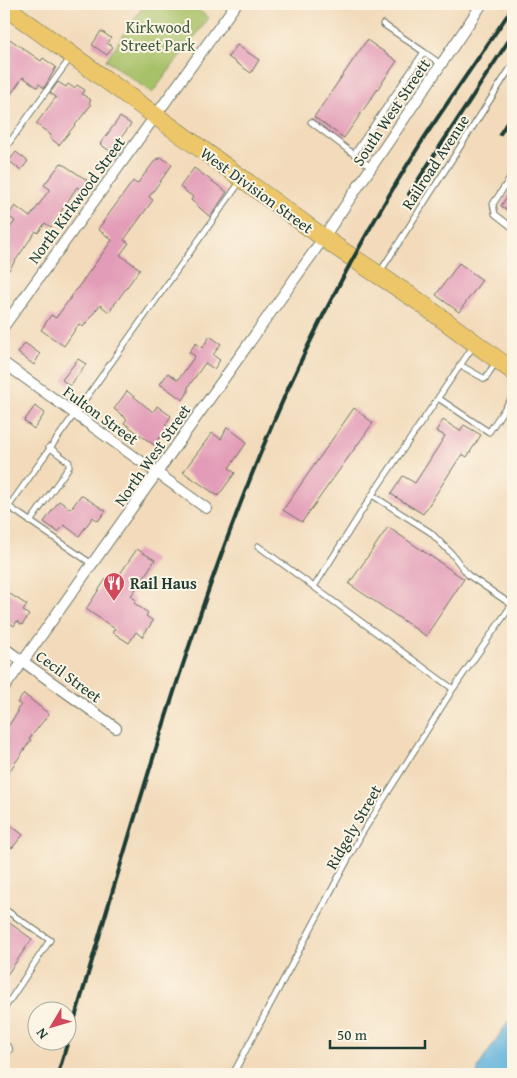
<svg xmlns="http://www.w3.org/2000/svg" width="517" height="1078" font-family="'Gentium Book Plus',serif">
	<rect width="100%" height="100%" fill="#fcf5e5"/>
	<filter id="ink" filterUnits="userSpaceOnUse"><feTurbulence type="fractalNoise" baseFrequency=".02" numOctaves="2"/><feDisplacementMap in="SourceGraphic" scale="10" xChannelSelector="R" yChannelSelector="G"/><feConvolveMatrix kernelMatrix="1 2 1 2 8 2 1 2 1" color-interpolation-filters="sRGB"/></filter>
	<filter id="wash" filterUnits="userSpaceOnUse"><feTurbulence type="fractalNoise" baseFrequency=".0096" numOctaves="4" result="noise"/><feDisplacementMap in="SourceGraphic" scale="20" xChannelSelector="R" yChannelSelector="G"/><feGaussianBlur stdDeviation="1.12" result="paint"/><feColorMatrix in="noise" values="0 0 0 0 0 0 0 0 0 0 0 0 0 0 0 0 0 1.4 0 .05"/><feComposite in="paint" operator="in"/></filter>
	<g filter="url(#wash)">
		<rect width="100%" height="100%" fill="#f2daba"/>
		<path fill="#a7c167" stroke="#637f4e" d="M145,4H190L209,18L152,93L106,60Z"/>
		<path fill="#62b4dd" stroke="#407888" d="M513,1014V1074H477L479,1066Z"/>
		<g id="blocks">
			<path fill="#e39cb8" d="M101,31L111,38L107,43L113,47L107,55L92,45Z
				M4,35L41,61L43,58L56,67L44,88L39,84L37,87L23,77L4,104Z
				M367,40L397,61L344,138L314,117Z
				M237,45L259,60L251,73L228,57Z
				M58,82L66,87L68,84L74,88L77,85L85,90L82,94L91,100L89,103L91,105L59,145L49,137L51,135L36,124L56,97L50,93Z
				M120,117L131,124L111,152L100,144Z
				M16,152L28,161L21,170L9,161Z
				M161,157L172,165L149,197L153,200L124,240L129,243L120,255L140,269L109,312L100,305L83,327L79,324L64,346L41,330L51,315L56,318L112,240L98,229L133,181L137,184L157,158L159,160Z
				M61,163L87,180L80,189L77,187L51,227L45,223L38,233L36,231L4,277V236L15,221L8,216L15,206L30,217L50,189L44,185Z
				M194,168L227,192L210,217L191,200L193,197L180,187Z
				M513,187V214L501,206Z
				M459,263L482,280L459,312L436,295Z
				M210,336L221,344L213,355L220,360L214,369L205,363L188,387V392L183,400L160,384L168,373L178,380L195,356L189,352L196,343L202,348Z
				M25,343L40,354L34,365L18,353Z
				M78,359L86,364L70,386L62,380Z
				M127,391L153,412L157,406L171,416L165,425L168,427L154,445L124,423L127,419L114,409Z
				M35,406L45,413L34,429L24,421Z
				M354,408L373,423L302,522L283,510Z
				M443,420L460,431L464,425L481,435L467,457L462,454L423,514L391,494L403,476L415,483L445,436L436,431Z
				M227,427L247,442L229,468L235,473L218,496L183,472L212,433L221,439Z
				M81,495L106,511L98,521L93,517L79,536L64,525L58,532L44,522L59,501L71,509Z
				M388,527L464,579L426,636L349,584Z
				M137,549L155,560L131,596L136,600L134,603L148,613L146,616L153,621L142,637L136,632L129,643L112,632L115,629L86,609L106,579L113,584Z
				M4,590L27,605L23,611L29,615L22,625L17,621L14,626L4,619Z
				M24,694L49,714L29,739L31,740L4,779V732L18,712L16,711L21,705L17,703Z
				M8,823L23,835L12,848L4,842V829Z
				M4,919L32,939L4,979Z"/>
		</g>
	</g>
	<g filter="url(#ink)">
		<use href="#blocks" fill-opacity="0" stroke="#697463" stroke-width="1"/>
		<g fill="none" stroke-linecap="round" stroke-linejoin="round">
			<g stroke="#697463" stroke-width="7">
				<path id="service" d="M383,24L424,52
					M311,122L371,167
					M4,150L71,57
					M354,154L424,52L441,64
					M513,174L493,204L495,214L513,228
					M380,272L513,64
					M474,345L438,398L489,432L511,399
					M460,365L485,379L496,362
					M372,495L438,398
					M8,506L92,564
					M4,513L240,182
					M30,522L69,467V462L49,447
					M258,546L453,689
					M314,587L372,495L430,532L452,554L468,575L512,605
					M4,909L50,940L4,1009
					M233,1074L361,835L453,689L513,603"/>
			</g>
			<g stroke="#697463" stroke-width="12">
				<path id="minor" d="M4,326L236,4
					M4,363L206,508
					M4,648L116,728
					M4,688L313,253L482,4
					M4,1047L7,1049"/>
			</g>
			<g stroke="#697463" stroke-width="19">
				<path id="trunk" d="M4,6L335,246L418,301L513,371"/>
			</g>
			<use href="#service" stroke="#fff" stroke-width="5"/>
			<use href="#minor" stroke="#fff" stroke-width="10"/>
			<use href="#trunk" stroke="#ecc669" stroke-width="18"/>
			<path stroke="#1f3d34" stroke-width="4" d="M500,134L513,113
				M409,194L513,34
				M58,1074C124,857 184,632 273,423C313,328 369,225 424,138C453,94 484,50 513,7"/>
		</g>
	</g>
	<defs>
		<g id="restaurant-pin" transform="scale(1.125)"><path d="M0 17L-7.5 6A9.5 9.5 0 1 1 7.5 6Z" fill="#d1495b" stroke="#fcf5e5"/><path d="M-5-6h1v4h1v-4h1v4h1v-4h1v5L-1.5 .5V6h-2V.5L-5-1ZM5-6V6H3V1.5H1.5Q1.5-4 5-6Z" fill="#fff"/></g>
	</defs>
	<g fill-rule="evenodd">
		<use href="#restaurant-pin" x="114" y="583"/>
	</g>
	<g text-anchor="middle" stroke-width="4" stroke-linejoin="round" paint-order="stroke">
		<g font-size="16" fill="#415e41" stroke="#fcf5e5">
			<text x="158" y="33">Kirkwood<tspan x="158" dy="18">Street Park</tspan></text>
		</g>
		<g font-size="16" fill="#1f3d34" stroke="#fcf5e5">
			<text transform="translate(391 112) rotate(-56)" y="6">South West Streett</text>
			<text transform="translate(435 162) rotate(-57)" y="6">Railroad Avenue</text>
			<text transform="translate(257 190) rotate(36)" y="6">West Division Street</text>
			<text transform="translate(76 200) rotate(-54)" y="6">North Kirkwood Street</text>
			<text transform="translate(101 415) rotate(36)" y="6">Fulton Street</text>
			<text transform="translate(152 455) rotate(-55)" y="6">North West Street</text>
			<text transform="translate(69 676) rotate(36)" y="6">Cecil Street</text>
			<text transform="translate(353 827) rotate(-60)" y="6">Ridgely Street</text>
		</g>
		<g font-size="16" font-weight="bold" fill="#1f3d34" stroke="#fcf5e5" text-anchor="start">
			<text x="130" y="589">Rail Haus</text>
		</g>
	</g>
	<rect width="517" height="1078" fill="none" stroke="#fcf5e5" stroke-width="20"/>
	<g transform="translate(52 1026) rotate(232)"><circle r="24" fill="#fcf5e5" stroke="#a4ab9e"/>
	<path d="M0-4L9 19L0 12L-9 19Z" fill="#d1495b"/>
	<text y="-8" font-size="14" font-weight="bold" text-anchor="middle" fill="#1f3d34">N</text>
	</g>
	<path d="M330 1040v8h95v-8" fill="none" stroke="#1f3d34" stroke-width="2.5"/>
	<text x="337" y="1040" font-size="15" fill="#1f3d34" stroke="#fcf5e5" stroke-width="4" paint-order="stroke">50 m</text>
</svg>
